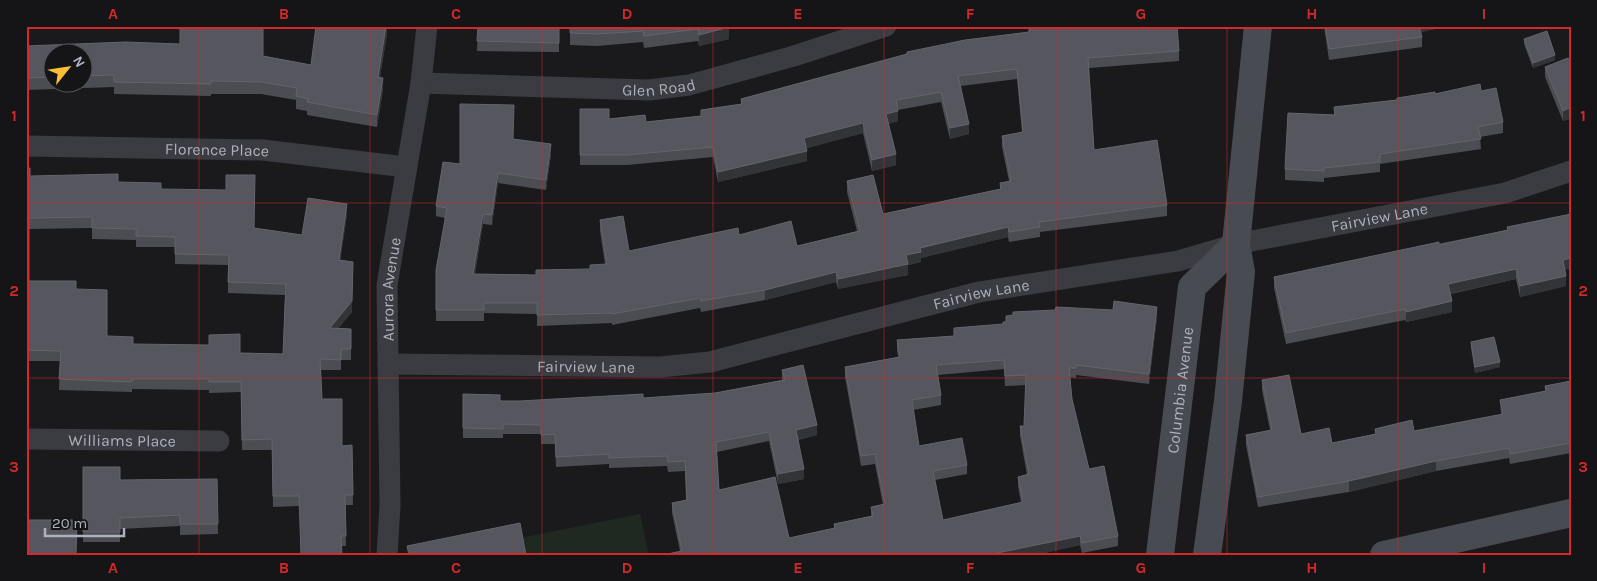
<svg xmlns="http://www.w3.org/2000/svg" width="1597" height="581" font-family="Karla,sans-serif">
	<rect width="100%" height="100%" fill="#1a1a1d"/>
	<path fill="#202921" d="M640,514L649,555H523L520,538Z"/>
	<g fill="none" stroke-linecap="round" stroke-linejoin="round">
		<g stroke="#3b3c42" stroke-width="21">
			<path id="s1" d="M421,83L649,90L689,85L794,56L886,26"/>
			<path id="s2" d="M26,146L263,150L406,167"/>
			<path id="s3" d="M388,364L660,367L710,362L979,292L1178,261L1236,244L1505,193L1571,171"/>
			<path id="s4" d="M26,439L219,441"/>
			<path id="s5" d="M387,555L390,506L387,285L421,83L427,26"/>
		</g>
		<g stroke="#494b52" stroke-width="28">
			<path id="s6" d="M1160,555L1192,287L1236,244"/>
			<path d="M1207,555L1228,401L1241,272L1236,244L1258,26"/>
			<path d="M1384,555L1571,513"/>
		</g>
	</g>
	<path fill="#4b4d52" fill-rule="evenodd" d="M387,26V34L380,77L383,90L377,127L307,115V111L296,109V100L261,94H211V96L114,94V87L26,90V46L263,56L311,65ZM52,52H82V82H52Z
		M478,26H559V52L477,51Z
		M570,26H729V39L699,46L698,41L644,48L643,42L597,46L570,45Z
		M1324,26H1448L1421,32L1422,37V47L1329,60Z
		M1524,39L1555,60L1533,68L1524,44Z
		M1179,51V61L1089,68L1094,150L1167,205V216L1040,232V237L1009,242L1008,237L921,258V262L908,265V275L838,289L836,282L765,300L701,312L700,308L612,325V323L537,326V314L484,313V321H436V270L445,218L436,216V206L460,164L551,154L546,190L498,183L492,225L483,224L475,274L536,275L590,269L605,264L600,231V220L629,251L739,235L797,246L857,231L847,192V181L883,214L1000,189V183L1009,181L1002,147V136L1022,132L1017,79L961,86L969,134L950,139L941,102L898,110V121L888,124L896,165L872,171L863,133L807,148V161L718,182L713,157L627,165H580V109L609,119L646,122L701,116V110L741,104V99L907,54Z
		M1571,63V122L1569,119L1563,121L1545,77V67Z
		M1481,91L1503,122V133L1480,137L1481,149L1380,164V172L1324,178V182L1285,180V169L1334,115V107L1397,100L1435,94Z
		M26,168L30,176L118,182L161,189L254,228L302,235L347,214L340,261L352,312L338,328L351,329V360H341V370H321L322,399L342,446L352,445L353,505H345L346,546H342L299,506L273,507L272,450H242L241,392L209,393V390L132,389V392L59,390L60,361H26ZM92,228V239L136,240V247H175V264L228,265V293L285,295L283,354L240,353L133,344L107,336L76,289L29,281V229Z
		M1507,227L1565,270L1566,286L1520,297L1516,279L1451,294L1452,312L1406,322L1405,320L1286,344L1274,288V277L1507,230Z
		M1157,317L1149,384L1076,375V378L1070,377L1072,399L1089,469L1118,536V546L1082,553L1080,545L1035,555H663L680,551L672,513V503L686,500L685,471L668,472L667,466L609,468V464L556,467L555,444H541V434H503V438H463V394L500,401H520L643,398L715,393L782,380V370L817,435L798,440L804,479L778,484L769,441L717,452L719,490L789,538L834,528V524L871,516V507L883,505L875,464L861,466L845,377V367L898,357L897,350V340L954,336V328ZM1004,369L1005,386L1026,385L1024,426H1020V436L1027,475L1018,477V486L1021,503L943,520L935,480L967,474V465L919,446L913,410L941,405V395L938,375Z
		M1471,342L1500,367L1475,373L1471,348Z
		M1262,380L1301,434L1332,443L1375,434V429L1414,431L1501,415L1500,400L1545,391V386L1571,381V453L1510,464L1509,458L1436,471L1349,492L1258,507L1246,445V435L1270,430L1262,390Z
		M83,467L120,480L217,479L218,534L180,535V526L120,529V542H83Z"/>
	<path fill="#333438" d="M386,26H387V34L378,89V77Z
		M1418,26H1448L1418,33Z
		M729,27V39L699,46V35Z
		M1555,55V60L1533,68V63Z
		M383,78V90L377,127V115Z
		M1569,108V119L1563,121V111Z
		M898,111V121L886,125V114Z
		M863,123V133L804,149V138Z
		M969,124V134L950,139V128Z
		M551,144V154L546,190V180Z
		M807,151V161L718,182V172Z
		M896,154V165L872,171V160Z
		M498,173V183L492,225V215Z
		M347,204V214L339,271V260Z
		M483,214V224L473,284V274Z
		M1008,227V237L921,258V262L908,265V275L838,289V279L906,255L920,248Z
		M1571,258V269L1563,270V260Z
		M353,262L352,312L330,339V328Z
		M1516,269V279L1448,294V284Z
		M836,272V282L765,300V290Z
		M1566,276V286L1520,297V286Z
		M1452,301V312L1406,322V312Z
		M1157,307V317L1149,384V374Z
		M1500,362V367L1475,373V367Z
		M817,425V435L796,440V430Z
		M1436,461V471L1349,492V481Z
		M804,469V479L778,484V474Z
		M1080,536V545L1035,555H997V553Z"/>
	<path fill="#56575e" stroke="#63656c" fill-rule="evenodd" d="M180,26H260V29H263V56L311,65L316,26H386L378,77L383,78L377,115L307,102L308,99L296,96L297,88L261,82L211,81V84L114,82V75L82,76V52H52V77L26,78V46L125,42L180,44Z
		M478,26H559V43L477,41Z
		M570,26H729V27L699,35L698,29L644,36L643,31L597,34L570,33Z
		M1077,26H1177L1179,51L1088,58L1094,150L1157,140L1167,205L1039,222L1040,227L1009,232L1008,227L920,248L921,252L906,255L908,264L838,279L836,272L765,290L701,301L700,298L612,314V313L537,315V303H484V310H436V270L447,208L436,206L443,162L460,164V104L514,105L513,139L551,144L546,180L498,173L492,215L483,214L473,274L536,275V270L590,269V265L607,264L600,220L623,216L629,251L738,228L739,235L791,221L797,246L860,231L847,181L873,175L883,214L1001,189L1000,183L1011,181L1002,136L1023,132L1017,69L958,76L969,124L950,128L941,92L896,100L898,111L886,114L896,154L872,160L863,123L804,138L807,151L718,172L713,147L627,155H580V109H609V119L645,115L646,122L701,116V110L742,104L741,99L907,54V52L965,40L1029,32V29Z
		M1325,26H1419L1422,37L1329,49Z
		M1547,31L1555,55L1533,63L1524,39Z
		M1568,58L1571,63V112L1569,108L1563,111L1545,67Z
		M1480,84L1481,91L1496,88L1503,122L1478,127L1481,139L1380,154V162L1324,168V171L1285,169L1288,113L1335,115L1334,107L1397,100V98L1435,92V94Z
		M26,168H30V176L118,174V182L161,183V189L226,190V175H255L254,228L302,235L308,198L347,204L339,260L353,262L352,301L330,328L351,329V349H341V360L320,359L322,399H342V446L352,445L353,495H345L346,536H341L342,555H301L299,496H273L272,439L242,440L241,382H209V379H132V382L59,379L61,351L26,350ZM92,217V228L136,229V236L175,237V254L229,255L228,282L286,284L283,354L240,353V334L209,335V345L133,344V337L107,336V290L76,289V281H29V218Z
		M1571,214V258L1563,260L1566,276L1520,286L1516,269L1448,284L1452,301L1406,312L1405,309L1286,333L1274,277L1439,242V245L1508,230L1507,227Z
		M1114,301L1157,307L1149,374L1076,365V368H1069L1072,399L1089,469L1104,466L1118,536L1082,543L1080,536L997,553V555H663L682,551L672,503L687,500L685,461L668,462L667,456L609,458V454L556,457L555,434L541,435V425L503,424V429L463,428V394L500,395V401H520L643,394V398L715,393L785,380L782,370L803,365L817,425L796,430L804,469L778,474L769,432L716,442L719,490L775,477L789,538L835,528L834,524L873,516L871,507L885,504L875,454L861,456L845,367L900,357L897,340L954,336V328L1003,324V322H1006V316L1013,315V312L1055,310L1056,307L1113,310ZM1004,360L1005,376L1026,375L1024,426H1020L1029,474L1018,477L1023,502L943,520L933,471L967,465L962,438L919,446L912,400L941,395L936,365Z
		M1494,337L1500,362L1475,367L1471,342Z
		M1289,375L1301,434L1329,428L1332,443L1376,434L1375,429L1412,420L1414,431L1503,414L1500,400L1546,391L1545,386L1571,381V443L1510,454L1509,448L1436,461L1349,481L1258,497L1246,435L1272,430L1262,380Z
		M83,467H120V480L217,479L218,524H180V515L120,518V532H83Z
		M26,520H77L76,555H26Z
		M520,523L526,555H409L407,546Z"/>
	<path fill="none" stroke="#d62828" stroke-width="1" stroke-opacity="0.55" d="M199,26V555M370,26V555M542,26V555M713,26V555M884,26V555M1056,26V555M1227,26V555M1398,26V555M26,203H1571M26,378H1571"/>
	<g text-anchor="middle" stroke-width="4.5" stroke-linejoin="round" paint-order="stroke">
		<g font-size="16" fill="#acb1bd" stroke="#151518">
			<text dy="6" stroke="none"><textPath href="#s1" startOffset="238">Glen Road</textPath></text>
			<text dy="6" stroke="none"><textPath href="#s2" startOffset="191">Florence Place</textPath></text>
			<text dy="6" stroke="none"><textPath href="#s3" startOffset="1008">Fairview Lane</textPath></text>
			<text dy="6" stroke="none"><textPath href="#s5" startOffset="266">Aurora Avenue</textPath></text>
			<text dy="6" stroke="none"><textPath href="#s3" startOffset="602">Fairview Lane</textPath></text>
			<text dy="6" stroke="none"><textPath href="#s3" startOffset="198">Fairview Lane</textPath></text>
			<text dy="6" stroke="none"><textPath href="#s6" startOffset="166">Columbia Avenue</textPath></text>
			<text dy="6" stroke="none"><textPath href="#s4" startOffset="96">Williams Place</textPath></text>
		</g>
	</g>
	<rect width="1597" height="581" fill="none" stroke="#151518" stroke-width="55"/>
	<g transform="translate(68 68) rotate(60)"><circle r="24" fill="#151518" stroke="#51535a"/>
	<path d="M0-4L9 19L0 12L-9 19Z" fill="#fcbe34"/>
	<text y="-8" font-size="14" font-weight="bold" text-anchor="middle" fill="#acb1bd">N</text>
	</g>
	<path d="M45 528v8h79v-8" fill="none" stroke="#acb1bd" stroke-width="2.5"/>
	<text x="52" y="528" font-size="15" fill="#acb1bd" stroke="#151518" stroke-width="4" paint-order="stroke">20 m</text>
	<rect x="28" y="28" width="1542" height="526" fill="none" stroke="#d62828" stroke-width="2"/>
	<g font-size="16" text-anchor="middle" font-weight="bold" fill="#d62828">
		<text x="113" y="19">A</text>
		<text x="284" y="19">B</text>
		<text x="456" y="19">C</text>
		<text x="627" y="19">D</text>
		<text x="798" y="19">E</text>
		<text x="970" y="19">F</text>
		<text x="1141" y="19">G</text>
		<text x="1312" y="19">H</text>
		<text x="1484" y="19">I</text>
		<text x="14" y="121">1</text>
		<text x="1583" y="121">1</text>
		<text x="14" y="296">2</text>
		<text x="1583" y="296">2</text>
		<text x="14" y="472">3</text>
		<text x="1583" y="472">3</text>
		<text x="113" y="573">A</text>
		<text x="284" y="573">B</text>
		<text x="456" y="573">C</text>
		<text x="627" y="573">D</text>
		<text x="798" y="573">E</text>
		<text x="970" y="573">F</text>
		<text x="1141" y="573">G</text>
		<text x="1312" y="573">H</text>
		<text x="1484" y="573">I</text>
	</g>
</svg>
